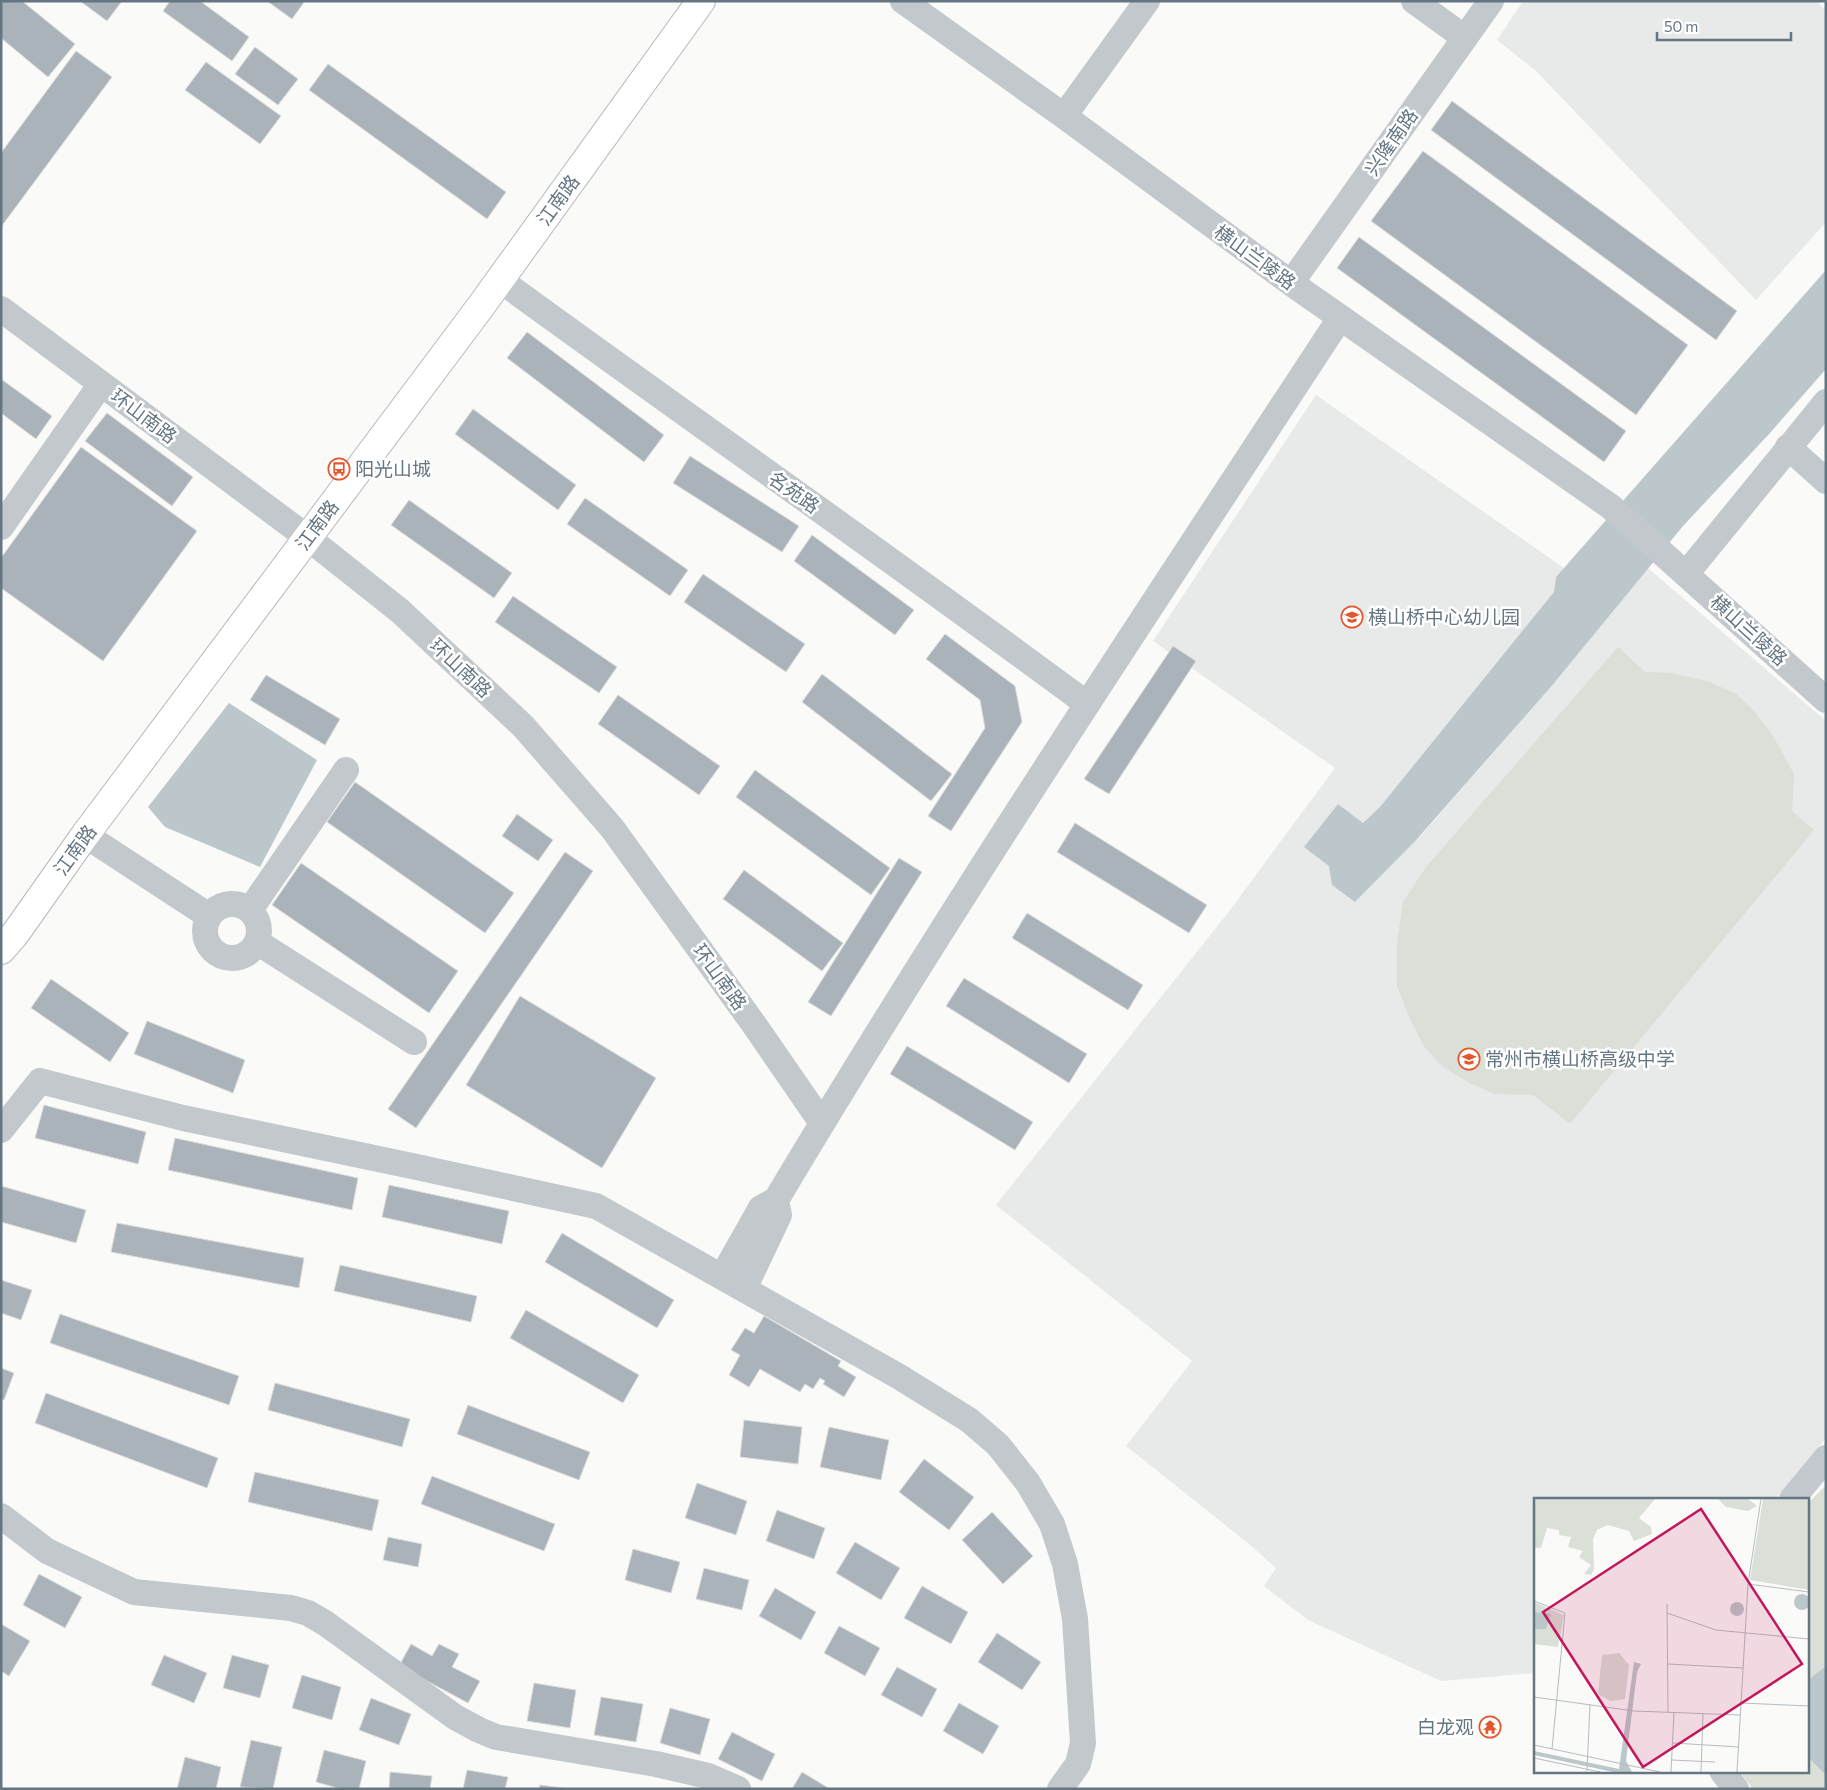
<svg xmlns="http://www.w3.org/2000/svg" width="1827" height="1790" font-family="Commissioner,'Noto Sans SC',sans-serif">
	<rect width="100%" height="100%" fill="#fafaf8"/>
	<path fill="#e8e9e9" d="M1523,1H1817L1826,11V222L1756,300L1535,70L1497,40Z
		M1316,395L1564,568L1556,577L1554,592L1418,839L1550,688L1648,568L1826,721V1438L1775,1499H1536V1673L1441,1681L1308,1620L1264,1586L1276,1568L1249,1544L1126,1446L1192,1361L996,1205L1227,914L1335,768L1153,641Z"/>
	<path fill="#dadfd7" d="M1618,647L1645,672L1672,673L1710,682L1736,694L1754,711L1773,736L1794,774L1792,811L1814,830L1570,1124L1533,1095L1494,1094L1468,1082L1443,1067L1424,1047L1411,1021L1397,986V943L1403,902L1426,867Z
		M1826,1485V1789H1753L1739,1771H1808V1503Z"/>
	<path fill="#bbc7cb" d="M1826,270V369L1770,433L1683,526L1550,688L1417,839L1355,902L1332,885L1329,866L1304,847L1338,804L1363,823L1380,807L1554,592L1556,577Z
		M229,703L317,760L260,867L165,827L148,807Z
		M1826,1666V1775L1808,1757V1680Z"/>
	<path fill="#aab3b9" stroke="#dcdcda" d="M1,1H22L75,44L48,77L1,38Z
		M80,1H122L107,21Z
		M170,1H200L249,37L232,61L163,11Z
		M267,1H305L292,19Z
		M255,47L298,79L278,105L235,74Z
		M76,51L112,77L1,227V153Z
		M206,62L281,116L260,144L185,90Z
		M328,64L506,192L487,219L309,90Z
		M1452,101L1737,311L1716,340L1431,130Z
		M1423,151L1688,345L1636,415L1371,221Z
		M1359,237L1626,431L1604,462L1337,268Z
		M527,332L664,435L644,462L507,358Z
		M1,379L52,416L36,439L1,413Z
		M473,409L576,485L558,510L455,434Z
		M107,413L193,477L172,506L85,441Z
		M81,447L197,531L103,661L1,588V558Z
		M690,456L799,526L782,552L673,483Z
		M585,498L688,570L670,596L567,524Z
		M409,500L512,573L494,598L391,525Z
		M812,535L914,610L895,635L794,561Z
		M703,574L805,644L786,672L684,602Z
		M513,596L617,667L599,693L495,622Z
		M945,634L1015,686L1022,722L951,831L928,816L985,728L980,700L926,659Z
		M1173,646L1196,661L1109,794L1084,779Z
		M822,674L952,774L931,801L802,702Z
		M266,675L340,719L325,745L250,700Z
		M618,695L720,766L699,795L598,724Z
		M755,770L890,868L871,895L736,797Z
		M355,782L514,893L485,933L327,822Z
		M517,814L553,840L538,861L502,836Z
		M1075,823L1207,905L1189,933L1057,852Z
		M565,852L593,871L416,1128L388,1109Z
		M899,858L922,872L831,1016L808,1002Z
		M301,863L458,971L429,1013L272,905Z
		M744,870L843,943L822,971L723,899Z
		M1027,913L1143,985L1128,1010L1012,938Z
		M964,978L1087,1054L1069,1083L946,1006Z
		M51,979L129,1033L110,1062L31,1008Z
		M520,996L656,1078L602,1168L466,1085Z
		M147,1021L245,1060L233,1093L134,1054Z
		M907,1046L1033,1122L1015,1150L890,1074Z
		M44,1105L146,1132L138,1164L35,1138Z
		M175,1138L358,1178L352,1210L168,1170Z
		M389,1185L509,1211L502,1244L382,1217Z
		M1,1186L86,1210L76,1243L1,1222Z
		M117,1223L304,1258L299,1288L111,1252Z
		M562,1233L674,1300L657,1328L545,1262Z
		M340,1265L477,1296L471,1322L334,1291Z
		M1,1280L32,1290L21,1320L1,1313Z
		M526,1310L639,1375L623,1403L510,1338Z
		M60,1314L239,1376L229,1405L50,1343Z
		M764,1316L841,1361L838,1366L856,1377L844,1397L823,1384L825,1381L820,1378L813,1389L805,1384L800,1392L760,1369L749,1387L729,1375L740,1355L731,1350L745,1328L754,1333Z
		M1,1368L14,1373L4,1400L1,1399Z
		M275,1383L410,1419L402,1447L268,1410Z
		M46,1393L218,1458L207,1488L35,1423Z
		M468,1405L590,1452L579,1480L457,1434Z
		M744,1420L802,1427L798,1464L740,1457Z
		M829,1427L889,1440L881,1480L820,1467Z
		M924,1459L974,1497L949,1530L899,1492Z
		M255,1472L379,1500L372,1531L248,1502Z
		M432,1476L555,1524L544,1551L421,1504Z
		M697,1483L747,1501L736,1535L685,1518Z
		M777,1510L825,1528L814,1559L766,1541Z
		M992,1512L1033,1556L1003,1584L962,1540Z
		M388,1537L422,1544L418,1567L383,1560Z
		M855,1542L900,1568L881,1600L836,1573Z
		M633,1549L680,1562L671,1593L625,1580Z
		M704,1568L749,1580L742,1610L696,1599Z
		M39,1574L82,1597L65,1628L23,1605Z
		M922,1586L968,1612L951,1644L904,1618Z
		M775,1588L816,1612L801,1640L759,1616Z
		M1,1624L30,1641L9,1676L1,1671Z
		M839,1626L880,1648L865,1676L824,1653Z
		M997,1633L1041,1662L1022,1690L978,1662Z
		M411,1644L432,1656L439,1644L459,1654L452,1667L480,1681L468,1703L399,1666Z
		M164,1655L207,1673L194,1703L151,1685Z
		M232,1655L269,1665L260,1698L223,1688Z
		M897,1667L937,1689L922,1717L881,1695Z
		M302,1675L341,1687L332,1720L292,1708Z
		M534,1683L576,1690L570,1728L527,1721Z
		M601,1697L643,1704L636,1742L594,1735Z
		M371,1698L411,1714L399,1745L359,1730Z
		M959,1703L999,1726L983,1754L943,1731Z
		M670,1708L710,1719L700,1755L660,1743Z
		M732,1732L775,1754L762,1781L718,1759Z
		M251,1740L282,1747L273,1789L240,1787Z
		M324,1750L366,1761L359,1789H341L316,1782Z
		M185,1757L221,1767L216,1789H177Z
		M467,1770L508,1777L505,1789H463Z
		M390,1772L432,1776L430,1789H389Z
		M802,1772L830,1789H792Z
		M540,1785L570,1789H539Z"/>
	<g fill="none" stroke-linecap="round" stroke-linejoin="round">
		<g stroke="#b5babe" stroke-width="30">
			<path id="major" d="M1,950L15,934L85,835L481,306L701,1"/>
		</g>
		<path stroke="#c3c8cc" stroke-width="26" d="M903,1L1064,116L1291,283L1611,507L1826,700
			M1414,1L1465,38
			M1064,116L1147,1
			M500,280C695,422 893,560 1087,704
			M1291,283L1491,1
			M1,309L308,538L400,611L523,726L612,828L753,1023L822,1123
			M1788,447L1826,481
			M1,527L101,384
			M1686,574L1826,402
			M85,835L209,916
			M205 931a27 27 0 1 1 54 0a27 27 0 1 1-54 0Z
			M250,910L346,770
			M257,942L414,1042
			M1,1130L40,1081L183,1118L412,1166L596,1206L898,1376L969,1420L998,1445L1028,1483L1052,1524L1065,1564L1075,1619L1083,1743L1078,1764L1060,1789
			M776,1200C955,900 1149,610 1340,318
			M722,1277L761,1208L776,1200L779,1215L744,1289
			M1792,1499L1826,1458
			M1,1516L47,1551L134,1592L291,1608L308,1613L325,1623L455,1717L479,1730L496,1737L656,1764L708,1776L738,1789
			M1722,1771L1736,1789"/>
		<use href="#major" stroke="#fff" stroke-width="28"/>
	</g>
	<defs>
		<g id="bus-ring" transform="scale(1.125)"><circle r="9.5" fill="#fff" stroke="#e4572e" stroke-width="1.5"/><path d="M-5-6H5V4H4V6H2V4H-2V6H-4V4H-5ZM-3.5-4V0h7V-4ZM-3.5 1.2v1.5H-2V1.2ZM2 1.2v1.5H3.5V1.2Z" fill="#e4572e"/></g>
		<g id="school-ring" transform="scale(1.125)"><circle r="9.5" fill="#fff" stroke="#e4572e" stroke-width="1.5"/><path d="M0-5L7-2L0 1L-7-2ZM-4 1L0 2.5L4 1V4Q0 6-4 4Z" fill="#e4572e"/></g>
		<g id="temple-ring" transform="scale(1.125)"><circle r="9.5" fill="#fff" stroke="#e4572e" stroke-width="1.5"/><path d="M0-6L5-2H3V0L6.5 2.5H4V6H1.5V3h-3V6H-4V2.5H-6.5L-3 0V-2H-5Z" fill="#e4572e"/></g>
	</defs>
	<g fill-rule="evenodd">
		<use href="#bus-ring" x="339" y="469"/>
		<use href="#school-ring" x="1352" y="617"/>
		<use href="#school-ring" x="1469" y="1059"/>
		<use href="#temple-ring" x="1490" y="1727"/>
	</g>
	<g text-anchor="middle" stroke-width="5" stroke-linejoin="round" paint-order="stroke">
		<g font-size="19" fill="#657683" stroke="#fff">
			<text transform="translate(1391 142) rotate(-55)" y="7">兴隆南路</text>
			<text transform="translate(558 200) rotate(-54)" y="7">江南路</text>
			<text transform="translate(1255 257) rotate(36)" y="7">横山兰陵路</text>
			<text transform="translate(144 416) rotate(37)" y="7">环山南路</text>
			<text transform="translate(794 492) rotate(35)" y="7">名苑路</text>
			<text transform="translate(317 525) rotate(-53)" y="7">江南路</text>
			<text transform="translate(1749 630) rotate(42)" y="7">横山兰陵路</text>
			<text transform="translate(461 668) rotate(43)" y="7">环山南路</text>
			<text transform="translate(75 850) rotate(-54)" y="7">江南路</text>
			<text transform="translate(720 977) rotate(54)" y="7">环山南路</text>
		</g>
		<g font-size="19" fill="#657683" stroke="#fff" text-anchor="start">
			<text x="355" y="476">阳光山城</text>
			<text x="1368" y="624">横山桥中心幼儿园</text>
			<text x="1485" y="1066">常州市横山桥高级中学</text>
			<text x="1474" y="1734" text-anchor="end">白龙观</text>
		</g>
	</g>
	<g transform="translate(1534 1498)">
		<rect width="275" height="275" fill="#fafaf8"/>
		<path d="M0,1H121L105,20L117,29L118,36L100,43L95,33L74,27L63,32L59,41L60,71L57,77L50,76L57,67L45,59L49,53L34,49L37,39L25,37V32L13,30L7,50H0ZM184,1H214L223,8L214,13L192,9ZM229,1H275V92L216,82ZM0,104L30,117L24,149L0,146ZM85,155L95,167L91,201L76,203L64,196L68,157Z" fill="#dadfd7"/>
		<path d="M260 104a8 8 0 1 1 16 0a8 8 0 1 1-16 0ZM196 111a7 7 0 1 1 14 0a7 7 0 1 1-14 0ZM0,114L17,116L12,131H0ZM100,164L107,166L103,174L92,263L98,274H79L0,257V253L85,271Z" fill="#bbc7cb"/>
		<path fill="none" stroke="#b5bdc2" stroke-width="1" d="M214,86L275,94M0,103L31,115L18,251M133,106L134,214M133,115L182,132L275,141M134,166L209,170M0,199L100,213L206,217M207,205L275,208M139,245L205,249M0,247L126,274M0,260L66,274M138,262L181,264M53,273L56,206M137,274L140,214M167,274L169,216M203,274L214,86L227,1"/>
		<path fill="#c2185b" fill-opacity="0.15" stroke="#c2185b" stroke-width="2.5" d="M167,11L268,166L109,269L9,114Z"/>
		<rect width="275" height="275" fill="none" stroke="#657683" stroke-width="2.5"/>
	</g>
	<rect width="1827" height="1790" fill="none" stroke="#657683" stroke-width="5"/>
	<path d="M1657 32v8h134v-8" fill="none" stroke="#657683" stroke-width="2.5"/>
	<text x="1664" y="32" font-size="15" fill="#657683" stroke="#ffffff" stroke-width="4" paint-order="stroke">50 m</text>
</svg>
